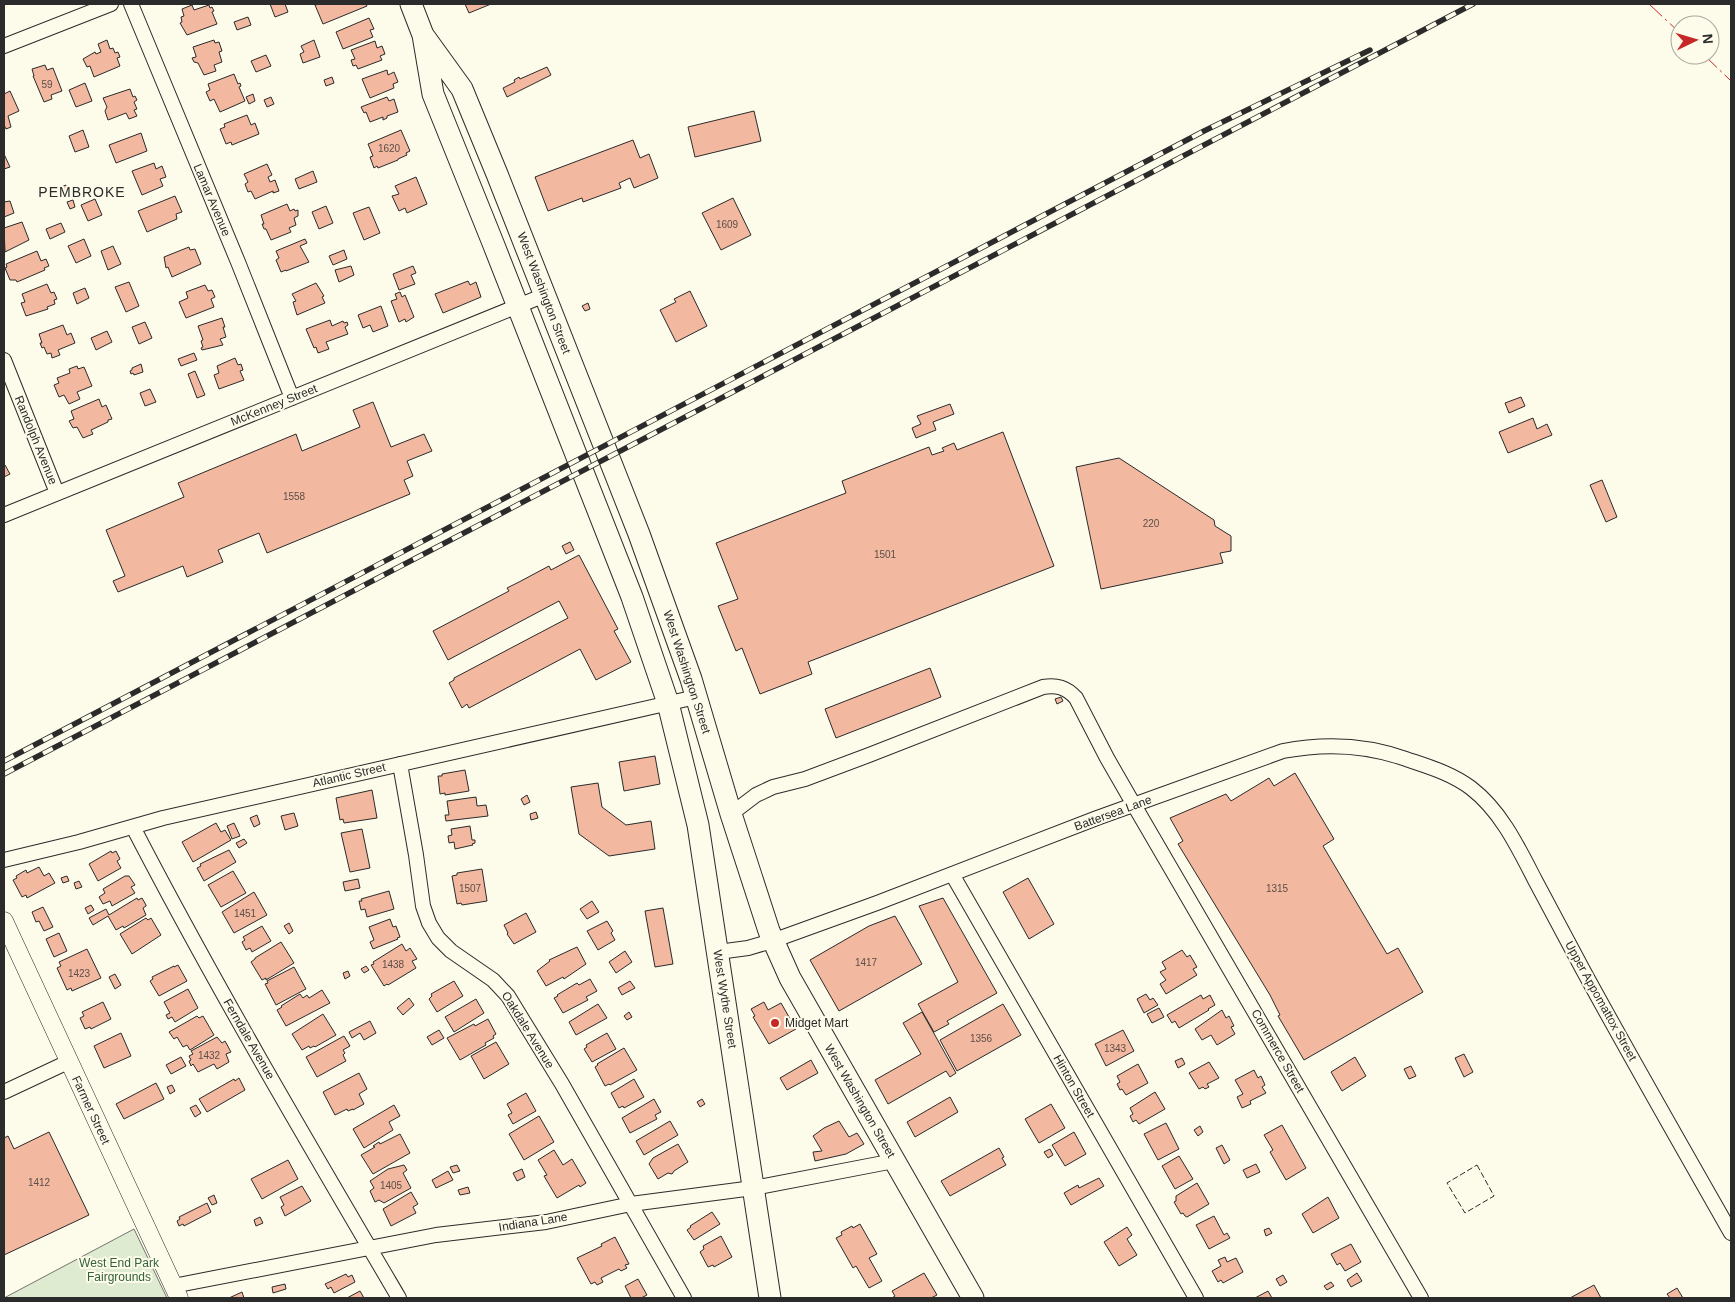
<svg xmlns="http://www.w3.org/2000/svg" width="1735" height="1302" font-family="Helvetica,sans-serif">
	<rect width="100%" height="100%" fill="#fdfbea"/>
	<path fill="#deebd1" stroke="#74746e" d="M134,1229L167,1298H4Z"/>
	<path fill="#f2b8a0" stroke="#2b2b2b" d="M270,4H285L288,12L275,17Z
		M319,4H366L367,6L323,24L315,5Z
		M465,4H491L469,13Z
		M192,5L194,10L209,5L210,8L212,7L214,11L212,12L217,24L187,35L180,23L182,22L181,17L184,16L182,9Z
		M248,17L251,25L237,30L234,22Z
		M369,18L374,29L370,30L373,37L343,49L336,32Z
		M107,40L110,49L113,48L115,53L118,52L120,57L117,58L120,66L94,77L90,66L87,67L83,59L95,52L96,54L101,52L98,44Z
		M214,40L215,43L219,42L222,51L219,52L222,62L214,65L216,71L204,75L198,63L194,62L192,58L196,57V56L193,47Z
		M314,40L320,57L303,63L300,54L304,52L301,46Z
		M375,41L377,48L382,46L385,54L380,56L382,60L358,69L356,65L353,66L351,60L355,59L351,50Z
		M266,55L271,66L256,72L251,61Z
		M45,65L47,70L53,68L62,91L51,95L52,99L44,102L33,76H34L32,69Z
		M547,67L551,75L507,97L503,88L515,82L514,80L519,77L520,79Z
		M387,70L388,75L394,72L398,82L393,84L394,88L370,98L362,79Z
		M234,74L238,84L240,83L241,86L239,87L245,101L220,112L214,99L210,101L206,92L210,90L208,84Z
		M332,77L334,83L326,86L324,80Z
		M85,83L92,101L76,107L69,90Z
		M130,89L133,97L135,96L137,100L134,102L137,109L134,110L137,116L129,119L126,113L108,120L105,111L107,107L103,98Z
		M10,91L19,111L8,116L11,127L6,129L4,125V94Z
		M253,94L255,101L249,104L246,97Z
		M271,97L274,104L267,107L264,100Z
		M387,97L389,101L394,99L398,112L387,116V118L383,120V117L370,122L366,112L364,113L361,107Z
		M754,111L761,141L695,157L688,127Z
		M247,115L251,125L255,123L259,134L232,145L231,142L226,144L220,129L225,127L224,124Z
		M83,130L89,147L75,152L69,136Z
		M401,130L410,151L406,153L407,155L398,159V160L378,168L377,166L374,168L370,157L373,156L368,144Z
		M141,133L147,151L116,163L109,145Z
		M633,140L640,158L649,154L658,178L634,188L630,178L619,183L621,188L583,202L582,198L548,211L535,177Z
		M4,154L10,167L4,169Z
		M154,163L156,169L162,166L166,177L160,179L163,186L142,195L132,171Z
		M267,164L272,175L268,177L270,182L275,180L279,191L273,193V191L255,199L251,191L248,192L245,184L248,182L244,174Z
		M313,171L317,182L299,189L295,179Z
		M416,177L427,204L407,213L405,208L399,211L392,196L399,194L395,186Z
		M66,185L69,191L63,193L61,187Z
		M175,196L182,212L176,214L177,219L147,232L138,211Z
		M733,198L751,235L721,250L702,213Z
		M95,199L102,215L88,221L81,205Z
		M73,200L75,207L70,209L67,202Z
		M10,201L14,213L4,217V202Z
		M287,204L290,211L294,209L295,211L298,210V216L294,218L296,225L289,228L291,232L271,240L266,229H264L262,224H264L261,215Z
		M326,206L333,223L319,229L312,212Z
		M369,207L380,233L364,240L353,213Z
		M22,222L29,240L5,252L4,228Z
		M61,223L65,232L50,239L46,229Z
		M84,239L91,256L76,263L68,246Z
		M305,239L307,243L300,246L309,262L286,271V270L281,272L276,260L279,258L276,251Z
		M113,246L121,264L108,270L101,251Z
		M189,247L190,250L195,249L201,264L172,277L168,267L166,268L164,257Z
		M344,250L347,259L333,265L329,256Z
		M37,251L41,261L46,259L49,266L44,268L45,270L17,282L16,280H10L5,268L7,267L6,264Z
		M351,266L354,275L339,282L335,270Z
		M413,266L416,273L411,275L415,284L399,290L393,274Z
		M468,281L470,285L476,282L481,297L443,313L435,294Z
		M129,282L139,306L126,312L115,287Z
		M316,283L324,296L322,297L325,303L297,315L293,302L296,301L292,294Z
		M47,284L51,293L54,292L57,299L54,300L55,304L47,307L48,309L26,316L21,303L25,302L22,294Z
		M205,285L208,291L212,290L215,297L211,299L214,307L186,318L179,302L188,298L186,292Z
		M85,288L89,298L77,304L73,293Z
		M690,291L707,326L676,342L660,310L676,302L674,299Z
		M400,292L402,297L405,295L414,317L406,322L405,319L399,322L391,301L397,299L395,294Z
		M588,303L590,309L585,311L582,306Z
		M381,306L388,326L373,332L370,325L363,328L358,315Z
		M222,318L225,327H223L226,337L220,339L223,345L202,350L201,348L203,347L201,341L203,340L198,326Z
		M330,320L332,326L343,321L344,323L347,322L348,325L345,327L348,334L326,342L329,349L318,353L316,347L314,348L306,329Z
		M145,322L152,338L139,344L132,327Z
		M63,325L67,335L71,333L75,343L58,350L60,355L52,358L51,353L47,354L44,347L42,348L40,343H42L39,334Z
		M107,331L112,342L96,350L91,338Z
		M194,353L197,360L181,366L178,359Z
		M235,358L238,365L241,364L243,370L240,371L244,380L219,389L214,375L219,373L217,366Z
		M141,364L143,372L134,375L133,373L131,374L130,371L132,370V368Z
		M77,366L78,369L84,367L92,386L77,392L80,399L69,404L64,395L59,397L54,385L59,383L57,378L70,373L69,369Z
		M195,371L205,395L197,398L188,374Z
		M150,389L156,402L145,406L140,393Z
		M1521,397L1525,406L1509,413L1505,403Z
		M99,399L102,407L106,405L112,419L108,420V422L91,430L93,434L83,438L77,427L73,428L69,421L74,419L71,411Z
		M373,402L391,447L424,434L432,451L407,461L413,476L404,480L410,494L267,553L259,533L218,550L223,562L187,577L183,566L118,592L113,581L125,576L106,530L184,497L178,483L296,434L302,451L360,427L353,410Z
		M950,404L954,414L933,422L936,430L916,438L912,428L921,424L917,416Z
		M1533,418L1537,429L1547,424L1552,435L1508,453L1499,432Z
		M1003,432L1054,566L808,662L812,674L760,694L742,648L736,651L718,606L738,599L716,543L846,493L842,481L929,447L932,455L944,451L942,448L954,443L957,450Z
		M1119,458L1214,520L1215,526L1231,536V551L1220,553L1223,563L1101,589L1076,467Z
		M5,465L10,474L4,477V466Z
		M1602,480L1617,517L1606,522L1590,485Z
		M570,542L574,550L566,554L562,546Z
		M579,555L618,629L614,631L631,662L596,680L580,649L469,708L467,704L462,708L449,683L454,680V678L568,618L559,601L448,660L433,631L509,591L507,588L519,582L549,566L551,570Z
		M930,668L941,697L836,738L825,709Z
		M1061,697L1063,701L1057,704L1055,699Z
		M655,756L660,784L624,791L619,762Z
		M465,770L469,791L445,795V793L440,794L438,776H442V774Z
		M1295,773L1334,839L1323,846L1387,954L1398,948L1423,992L1304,1060L1278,1016L1280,1015L1270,995L1178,844L1183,841L1170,818L1226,794L1231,801L1269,778L1274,786Z
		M598,783L602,807L626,825L651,821L655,849L609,856L579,834L571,787Z
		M372,790L377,818L344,823L343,819L340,820L336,798Z
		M527,795L530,802L524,805L521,799Z
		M476,797L477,806L486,805L488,816L446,821L445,815H449L447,801Z
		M536,812L538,818L531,820L530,814Z
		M294,813L298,826L285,830L281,816Z
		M257,815L260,824L254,827L250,818Z
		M216,823L221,832L225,830L231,840L193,862L182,842Z
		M234,823L240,836L232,839L227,826Z
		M470,826L472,840H475V843L472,844L473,845L455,849L454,842L449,843L448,836L452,835L451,829Z
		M362,829L370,868L350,872L341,833Z
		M244,839L247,843L239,848L236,843Z
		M229,850L236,862L204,881L197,868L201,866L200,864Z
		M111,851L112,853L116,851L120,859L117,861L121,868L98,881L89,864Z
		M39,867L44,876L49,873L55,883L27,898L26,895L22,897L13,880L17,878L16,876L26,870L27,873Z
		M482,869L487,901L462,905L461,903L457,904L452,876L457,875V873Z
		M233,871L246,893L221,907L208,885Z
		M67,876L69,881L63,883L61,878Z
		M125,876H129L135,885L131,887L135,893L112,906L110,901L103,904L99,897L105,893L103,889Z
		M1028,878L1054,924L1029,939L1003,892Z
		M358,879L360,888L345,891L343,882Z
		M79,881L82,887L76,889L74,883Z
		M389,891L394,909L367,917L365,909L361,910L359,901H362L361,899Z
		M254,892L267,915L234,933L222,912Z
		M137,898L138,900L142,898L146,905V906L143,908L146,915L124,928L123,926L116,930L108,916L93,925L89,918L106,909L109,915Z
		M943,898L997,993L947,1021L949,1024L934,1032L918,1004L958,982L919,906Z
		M592,901L599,912L587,919L580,909Z
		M91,905L94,910L88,914L85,908Z
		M43,907L53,927L44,931L39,921L36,922L32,912Z
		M663,908L673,964L655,967L645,911Z
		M526,913L536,932L514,944L507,934L508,933L504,925Z
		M895,916L922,964L839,1011L810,960L869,926Z
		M146,918L148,920L151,918L161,935L132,954L120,934Z
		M390,919L393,927L396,926L400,937L397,938L398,939L373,949L370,942L374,940L369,927Z
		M607,921L613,931L611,933L615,940L598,950L587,931Z
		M289,923L293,931L289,934L284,926Z
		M262,926L271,941L252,952L250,948L246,950L242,942L245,940L243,937Z
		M59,933L67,951L54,957L46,939Z
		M281,942L294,963L266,980V978L262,980L251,962L255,959V958Z
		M402,944L406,951L410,948L417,959L412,961L416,968L388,985L387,984L384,986L371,965L374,964L373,962Z
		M577,947L586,964L564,979L563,977L546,986L537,971L550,961L549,960Z
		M87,949L101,978L72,991L71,988L67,990L57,968L61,966L59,962Z
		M1182,950L1187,957L1190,955L1197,967L1193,969L1197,975L1166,994L1160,984L1166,980L1160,972L1166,969L1162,962Z
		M625,951L632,962L616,973L609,962Z
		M178,965L187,981L159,996L150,981L153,979L152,977L174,966V967Z
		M366,966L369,970L364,973L361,969Z
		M294,967L306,989L276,1005L265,984L268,983L267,981Z
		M348,971L350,976L345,979L343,973Z
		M115,974L121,985L115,989L109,977Z
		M590,979L597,991L586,997L588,1000L563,1013L554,998L558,996L557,995L577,983L579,985Z
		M454,981L463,996L437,1012L429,999L432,996L431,994Z
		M630,981L635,988L622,995L618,988Z
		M188,989L198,1008L175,1022L172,1017L168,1019L166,1015L170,1013L164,1002Z
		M322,990L330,1003L286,1026L277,1010L282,1007L281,1006L300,994L303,998L307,995L309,998Z
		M1146,994L1150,1000L1153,998L1158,1005L1144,1013L1137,999Z
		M1201,995L1203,999L1210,995L1215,1005L1208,1009L1209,1010L1179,1028L1175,1021L1172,1023L1167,1015Z
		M409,998L414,1005L403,1015L397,1008Z
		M476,999L484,1013L454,1032L445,1017Z
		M103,1002L111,1019L91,1029L90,1027L85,1029L80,1018L84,1016L82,1012Z
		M764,1002L768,1010L781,1003L796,1029L769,1044L753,1017L755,1016L751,1009Z
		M598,1004L607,1018L576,1035L569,1022Z
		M1003,1004L1021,1035L957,1071L940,1040Z
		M1159,1008L1164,1017L1152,1023L1147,1014Z
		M1222,1010L1226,1018L1229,1016L1234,1026L1231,1027L1235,1034L1217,1045L1211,1035L1202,1040L1195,1029Z
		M629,1012L632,1017L627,1020L624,1016Z
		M922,1012L956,1073L950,1077L946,1071L888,1104L875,1080L921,1054L903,1023Z
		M323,1014L336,1035L315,1047L314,1046L310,1048L309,1046L302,1050L292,1034Z
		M197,1016L199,1018L203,1016L214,1035L190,1050L187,1045L183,1047L177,1037L174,1039L169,1032Z
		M488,1019L496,1034L493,1036L494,1038L485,1043L486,1045L460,1060L447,1038L474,1024L475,1026Z
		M370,1021L376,1033L364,1040L360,1033L352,1038L349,1032Z
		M439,1030L444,1038L432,1045L427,1037Z
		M1123,1030L1134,1051L1106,1066L1095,1044Z
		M121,1033L131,1056L104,1068L94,1046Z
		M607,1033L616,1049L592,1062L584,1049L587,1047L586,1045Z
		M344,1036L350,1046L343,1050L345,1053L343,1055L346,1061L317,1077L306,1057Z
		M217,1037L222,1043L225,1041L231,1052L226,1054L229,1062L217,1069L214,1064L198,1072L193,1064L191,1066L189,1061L191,1060L189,1056L193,1054L191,1051Z
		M496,1042L509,1064L484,1079L471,1056Z
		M624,1048L637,1070L610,1085L609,1084L605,1086L595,1067L598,1065L597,1064Z
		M1464,1054L1473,1072L1464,1077L1455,1058Z
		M181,1057L186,1066L171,1074L166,1065Z
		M1355,1057L1366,1076L1342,1091L1331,1072Z
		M1182,1058L1185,1064L1178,1068L1175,1061Z
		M811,1060L818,1073L787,1090L780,1078Z
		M1209,1062L1219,1078L1207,1084L1209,1087L1205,1089L1203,1087L1199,1089L1189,1073Z
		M1138,1064L1148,1083L1126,1095L1122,1089L1120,1090L1117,1084L1120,1082L1117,1076Z
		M1411,1066L1416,1076L1409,1079L1404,1069Z
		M1254,1070L1258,1078L1261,1076L1265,1085L1262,1087L1266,1093L1250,1101L1251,1104L1242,1108L1237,1097L1243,1094L1235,1080Z
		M359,1073L367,1089L359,1094L364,1104L353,1110V1109L348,1111L347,1109L335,1115L323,1092Z
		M239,1078L245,1090L207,1112L199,1099L234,1079L235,1081Z
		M634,1079L644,1097L624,1108L623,1106L619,1108L611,1093Z
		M156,1083L164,1099L124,1119L116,1104Z
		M172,1085L175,1091L170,1094L167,1087Z
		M1155,1092L1165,1109L1139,1124L1136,1120L1133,1122L1130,1116L1133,1114L1130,1108Z
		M526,1093L536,1111L513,1124L508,1115L512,1113L507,1104Z
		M950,1097L958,1112L915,1137L907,1122Z
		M654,1099L661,1112L655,1115L657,1119L630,1133L622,1118Z
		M702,1099L705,1104L700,1107L697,1102Z
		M1051,1104L1065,1128L1039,1143L1025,1119Z
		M196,1105L201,1113L195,1117L190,1108Z
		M394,1105L400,1116L389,1122L393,1130L364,1148L353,1129Z
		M539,1116L554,1142L524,1160L509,1134Z
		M670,1121L678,1135L644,1155L636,1141Z
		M839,1121L849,1137L857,1133L864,1144L846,1154L815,1161L813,1152L822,1151L813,1136L824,1128Z
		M1166,1123L1179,1149L1158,1160L1144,1134Z
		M1282,1125L1306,1168L1286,1180L1270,1152L1273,1150L1264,1135Z
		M1200,1126L1203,1132L1198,1136L1194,1130Z
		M49,1132L89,1215L4,1255V1138L8,1136L14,1149Z
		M1074,1132L1086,1154L1065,1166L1052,1145Z
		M400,1134L410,1153L373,1174L361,1155L375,1147L373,1146L379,1142L380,1144Z
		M678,1144L688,1162L674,1171L672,1174L668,1173L658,1179L649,1164L653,1158Z
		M1222,1145L1230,1160L1224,1164L1216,1148Z
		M999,1148L1004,1157L1002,1158L1006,1165L950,1196L941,1181Z
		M1050,1149L1053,1155L1048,1158L1044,1152Z
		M554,1150L563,1165L572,1159L586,1183L580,1187L579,1185L557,1198L544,1176L547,1175L538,1160Z
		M1179,1156L1193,1179L1175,1189L1162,1166Z
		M288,1160L298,1179L262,1199L251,1179Z
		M1256,1164L1260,1172L1247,1178L1243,1170Z
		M404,1165L407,1170L403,1173L411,1188L384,1203L379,1200L375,1202L370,1191L374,1188L370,1181L388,1169Z
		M457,1165L460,1171L453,1173L450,1167Z
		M522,1169L525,1177L517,1181L513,1173Z
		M448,1171L453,1180L436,1188L432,1180Z
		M1099,1178L1104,1186L1071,1205L1064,1193L1078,1185L1079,1188Z
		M1197,1183L1209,1204L1187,1217L1185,1216L1183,1213L1181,1214L1174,1202L1176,1201V1196Z
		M302,1186L311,1201L285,1216L281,1207L284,1205L280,1197Z
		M468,1187L470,1193L460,1195L458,1190Z
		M411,1192L418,1204L413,1207L416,1213L391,1226L383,1209Z
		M214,1195L217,1203L212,1205L208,1198Z
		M1328,1197L1339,1218L1313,1233L1302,1214Z
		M207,1203L211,1212L184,1226L183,1224L179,1226L177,1221L180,1219L179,1217Z
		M712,1212L720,1224L694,1240L687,1230L691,1227L690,1226Z
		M1214,1216L1224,1235L1227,1233L1230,1238L1209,1249L1196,1225Z
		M260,1217L263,1223L256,1226L254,1220Z
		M860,1224L877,1254L869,1258L882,1281L869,1288L856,1266L853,1268L836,1238L842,1235L841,1232L852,1226L853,1228Z
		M1127,1227L1132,1235L1127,1239L1137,1255L1119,1266L1104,1242Z
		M1269,1228L1272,1233L1266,1236L1264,1230Z
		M721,1236L732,1257L714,1267L713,1265L708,1267L700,1252L704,1249L703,1246Z
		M615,1237L629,1264L625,1265L627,1268L621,1271L619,1269L601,1278L603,1282L597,1285L595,1282L591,1284L577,1258L602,1246L601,1244Z
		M1351,1244L1361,1262L1345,1271L1340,1263L1337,1265L1331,1254Z
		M1225,1257L1227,1262L1236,1258L1243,1272L1223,1283L1221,1280L1218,1282L1212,1271L1221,1266L1218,1260Z
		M924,1273L937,1295L931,1298H892L895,1296L892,1291Z
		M1357,1273L1362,1281L1351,1287L1347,1280Z
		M346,1274L348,1277L352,1275L355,1282L334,1293L331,1287L328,1289L325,1284Z
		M1283,1275L1287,1282L1280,1286L1276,1279Z
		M638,1279L647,1295L641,1298H631L625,1286Z
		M1331,1282L1334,1286L1327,1290L1324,1286Z
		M285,1284L286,1289L273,1293L272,1287Z
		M1594,1285L1601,1298H1570Z
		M1677,1288L1683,1298H1670L1667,1294Z
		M360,1291L364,1298H347Z
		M1268,1291L1272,1298H1255Z
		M242,1292L244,1298H229Z"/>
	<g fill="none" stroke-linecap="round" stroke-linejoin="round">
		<g stroke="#2b2b2b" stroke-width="16">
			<path id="minor" d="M131,4L238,262L292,398
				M4,46L111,4
				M4,360L57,493
				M4,515L545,295
				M400,764L416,855L423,906L429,923L438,938L451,951L493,980L508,996L562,1084L684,1298
				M731,814L756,795L773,787L805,779L869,755L1043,687C1057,685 1066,687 1076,698L1107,758L1134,805L1421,1298
				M133,827C216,987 308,1143 399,1298
				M4,860L79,842L163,818L696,697
				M952,874L1196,1298
				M718,952L748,948L772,941L877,903L1097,818L1283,751C1324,743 1367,745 1406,759C1429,767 1451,773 1471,788C1501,811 1518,847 1535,880C1551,910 1567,940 1583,970C1631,1058 1681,1145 1731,1233
				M4,1092L68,1062
				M173,1286L436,1235L546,1222L631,1204L753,1188L894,1161"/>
		</g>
		<g stroke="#2b2b2b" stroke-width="19">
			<path id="tertiary" d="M4,921L179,1298"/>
		</g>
		<g stroke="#2b2b2b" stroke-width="23">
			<path id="primary" d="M411,4L423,35L433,94L493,243L632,597L668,703L698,825L770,1298
				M423,35L462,89L497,174L639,534L691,679L731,814L769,931L790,978L973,1298"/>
		</g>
		<use href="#minor" stroke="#fdfbea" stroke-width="14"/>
		<use href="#tertiary" stroke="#fdfbea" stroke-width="18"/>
		<use href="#primary" stroke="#fdfbea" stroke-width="21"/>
		<g stroke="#2b2b2b" stroke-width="5.5">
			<path id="rail" d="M4,761L1204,131L1370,50
				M4,774L1473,4"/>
		</g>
		<use href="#rail" stroke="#fdfbea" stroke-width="4" stroke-dasharray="11" stroke-linecap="butt"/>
		<path stroke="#2b2b2b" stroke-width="1" stroke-dasharray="6 2.5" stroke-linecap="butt" d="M1477,1165L1494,1196L1465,1213L1447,1183Z"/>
		<path stroke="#c62828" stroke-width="1" stroke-dasharray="18 4 2.5 4" stroke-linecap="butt" d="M1649,4L1680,33
			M1704,55L1731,81"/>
	</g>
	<circle fill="#c62828" stroke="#fdfbea" stroke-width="2" cx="775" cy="1023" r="5"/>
	<g text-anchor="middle" stroke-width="4" stroke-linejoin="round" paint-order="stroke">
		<g font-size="10" fill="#5d4e48">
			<text x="47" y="88">59</text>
			<text x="389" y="152">1620</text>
			<text x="727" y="228">1609</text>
			<text x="294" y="500">1558</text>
			<text x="1151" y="527">220</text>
			<text x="885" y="558">1501</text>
			<text x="470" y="892">1507</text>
			<text x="1277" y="892">1315</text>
			<text x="245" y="917">1451</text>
			<text x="866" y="966">1417</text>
			<text x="393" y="968">1438</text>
			<text x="79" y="977">1423</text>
			<text x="981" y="1042">1356</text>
			<text x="1115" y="1052">1343</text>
			<text x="209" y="1059">1432</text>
			<text x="39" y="1186">1412</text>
			<text x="391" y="1189">1405</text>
		</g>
		<g font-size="12" fill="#2b2b2b" stroke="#fdfbea">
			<text transform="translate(212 200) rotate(67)" y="4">Lamar Avenue</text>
			<text transform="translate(544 293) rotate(69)" y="4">West Washington Street</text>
			<text transform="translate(274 405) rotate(-22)" y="4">McKenney Street</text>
			<text transform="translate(36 440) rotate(68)" y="4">Randolph Avenue</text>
			<text transform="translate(687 672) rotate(72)" y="4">West Washington Street</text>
			<text transform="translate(349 775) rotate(-13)" y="4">Atlantic Street</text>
			<text transform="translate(1113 813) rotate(-20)" y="4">Battersea Lane</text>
			<text transform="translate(725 999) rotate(81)" y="4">West Wythe Street</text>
			<text transform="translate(1601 1001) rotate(61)" y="4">Upper Appomattox Street</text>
			<text transform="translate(528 1030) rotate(58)" y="4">Oakdale Avenue</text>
			<text transform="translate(249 1039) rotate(60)" y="4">Ferndale Avenue</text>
			<text transform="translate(1278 1051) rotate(60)" y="4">Commerce Street</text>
			<text transform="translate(1074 1086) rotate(60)" y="4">Hinton Street</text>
			<text transform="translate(860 1101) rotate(60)" y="4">West Washington Street</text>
			<text transform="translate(91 1110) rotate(65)" y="4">Farmer Street</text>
			<text transform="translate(533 1222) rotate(-9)" y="4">Indiana Lane</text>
		</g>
		<g font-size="12" fill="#2b2b2b" stroke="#fdfbea" text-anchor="start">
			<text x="785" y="1027">Midget Mart</text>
		</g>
		<g font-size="12" fill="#34623c" stroke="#fdfbea">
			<text x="119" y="1267">West End Park<tspan x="119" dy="14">Fairgrounds</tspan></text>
		</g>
		<g font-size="14" letter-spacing="1" fill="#2b2b2b" stroke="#fdfbea">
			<text x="82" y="197">PEMBROKE</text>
		</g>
	</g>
	<rect width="1735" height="1302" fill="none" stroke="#2b2b2b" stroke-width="10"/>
	<g transform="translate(1695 40) rotate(85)"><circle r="24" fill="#fdfbea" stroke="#a9a89e"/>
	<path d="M0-4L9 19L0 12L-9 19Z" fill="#c62828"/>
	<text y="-8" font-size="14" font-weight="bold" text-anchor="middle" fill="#2b2b2b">N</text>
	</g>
</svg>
